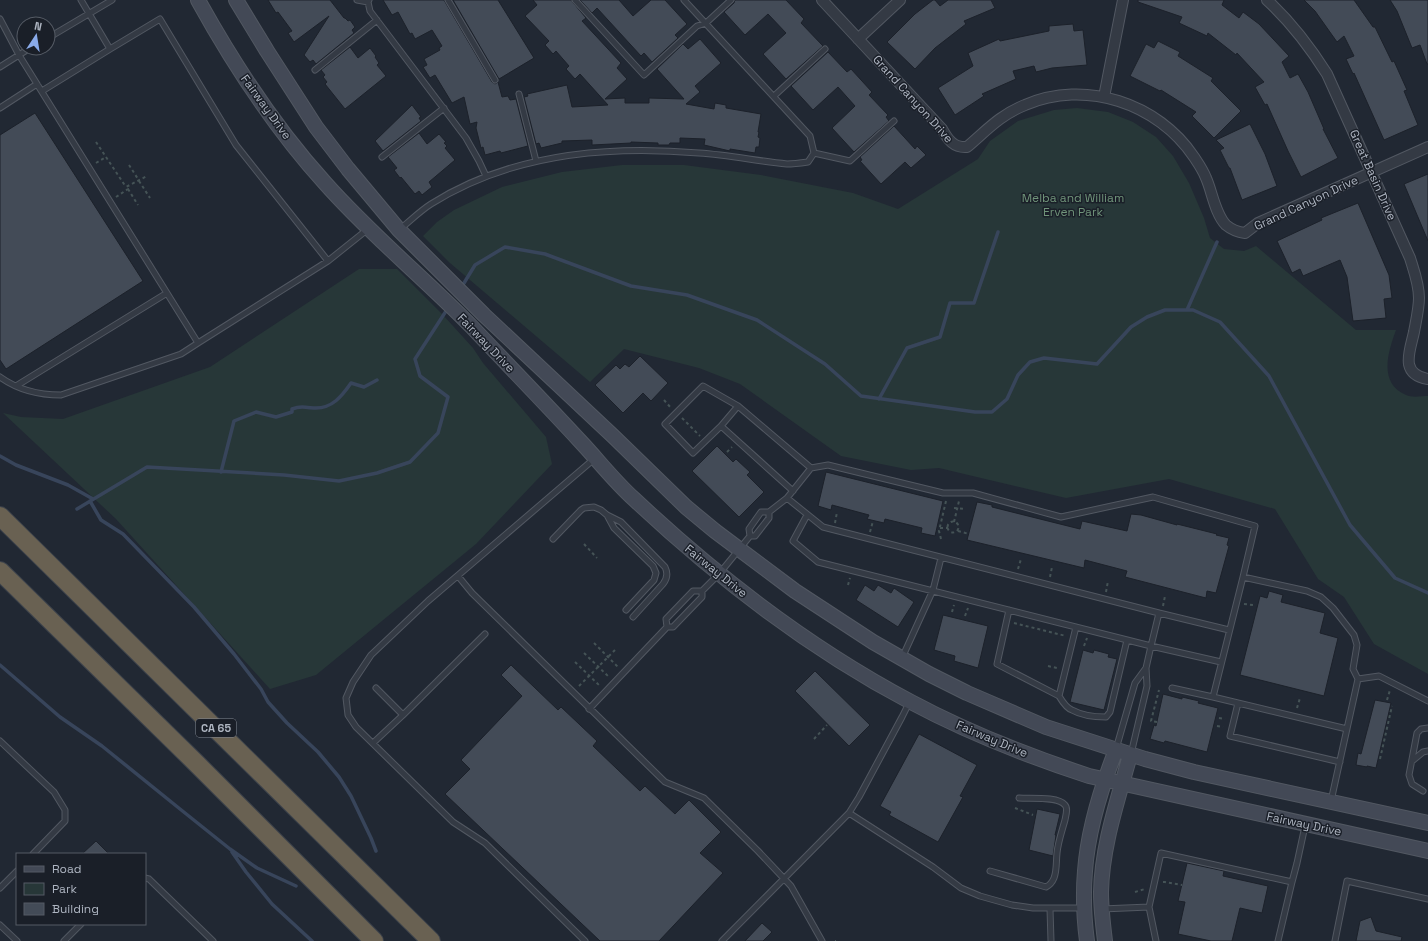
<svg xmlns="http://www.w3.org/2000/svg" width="1428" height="941" font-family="'Space Grotesk',sans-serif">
	<rect width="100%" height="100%" fill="#212833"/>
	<path fill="#273738" d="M1077,108L1108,112L1133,122L1156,137L1173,156L1189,183L1204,218L1210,238L1224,249L1244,251L1256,246L1356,330H1396C1388,352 1378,383 1406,395C1412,398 1422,396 1428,396V674L1374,644L1344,597L1318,579L1275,509L1169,479L1066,498L939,468L911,470L841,456L740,384L699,368L624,349L590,382L450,263L423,236L437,222L454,210L502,187L562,172L622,165H684L761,175L853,193L898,209L978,159L990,141L1018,121L1054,110Z
		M359,269H397L443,315L473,348L483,363L546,437L552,464L476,544L316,675L270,689L116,519L3,413L21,417L63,419L210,367Z"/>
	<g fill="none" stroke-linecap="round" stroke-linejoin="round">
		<path stroke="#38455b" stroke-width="3.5" d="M461,288L475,265L505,247L545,254L631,286L687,295L757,320L825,364L861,396L975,412H992L1007,399L1018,375L1030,362L1044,358L1097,364L1131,327L1147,317L1165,310H1193L1220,322L1269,376L1350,525L1395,578L1428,593
			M1187,310L1217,242
			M879,399L907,348L940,337L950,303H974L998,232
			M0,456L16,465L68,485L93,499
			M221,472L234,421L256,412L276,417L292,412V409C303,405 303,408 314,408C332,409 342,396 351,383L364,387L377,380
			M90,501L101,520L123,534L194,607L234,654L261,689L268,702L287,723L318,752L339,777L351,796L371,838L376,851
			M77,509L147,467L284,475L339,481L377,473L410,462L438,433L448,397L420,376L415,359L448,308
			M0,665L60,717L102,746L180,809L230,849L257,868L296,886
			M232,852L246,872L272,904L312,941"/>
	</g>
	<path fill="#434b57" stroke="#1c212a" d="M268,0H330L344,18H345L348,21L350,20L355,27L352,30L354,33L316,64L313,60L310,62L304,55L329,16L294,42L288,33L292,31L278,12L276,13Z
		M383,0H444L492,82L495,84L498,82L502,97L508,96L510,100L516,99L528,146L501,153L500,151L485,155L483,147L481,148L476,128L477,122L470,124L464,97L452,103L435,75L430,78L423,67L427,65L424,59L440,50L439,48L442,46L432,30L415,39L412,33L410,34L398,12L392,15Z
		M453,0H498L534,58L499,79Z
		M533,0H571L586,18L582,21L621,63L617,68L627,79L605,99L625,98V103H649V98L684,99L657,69L683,44L688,49L700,39L721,63L695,86L700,92L686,104L714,109L715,103L726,105V108L761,114L758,132H759L758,137L760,138L759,147H756L755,153L730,149V151L704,145L705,139L680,138V143H670L669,145H658V143L631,142V143L592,145V140L562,141V143L541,148L539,143L536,144L524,97L528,96L527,94L567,85L572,107L608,105L580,74L575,79L566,69L569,66L556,51L553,54L545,45L549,41L525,16L537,5Z
		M580,0H619L633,16L651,0H665L687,24L675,35L678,38L652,62L644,53L641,56L597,8L592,13Z
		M735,0H786L804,19L801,23L823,46L786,79L763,54L786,33L768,14L745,35L724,12L734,3Z
		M933,0H935L940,6L948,0H991L995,8L964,21L966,24L935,48L915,69L887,42L915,14Z
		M1138,0H1224L1222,5L1239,18L1243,12L1259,24L1289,56L1282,62L1290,78L1298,74L1308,92L1324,129H1323L1338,158L1301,177L1288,151L1267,104L1265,105L1255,87L1264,82L1237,53L1236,55L1208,33L1207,36L1179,23L1182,17L1138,2Z
		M1304,0H1354L1373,27H1375L1392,62L1394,61L1407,90L1404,91L1418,125L1384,140L1354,73L1353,74L1346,59L1354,56L1344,36L1337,42L1315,11Z
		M1390,0H1428V64H1427L1420,45L1412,48L1397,11Z
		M1073,24L1074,31L1083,30L1087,65L1052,68L1036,72L1034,66L1013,71L1016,79L982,94L984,96L955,115L938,88L973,66L968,53L999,39L1000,41L1049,31V26Z
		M1158,41L1180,52L1178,56L1213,78L1211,81L1241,111L1214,138L1192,116L1196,112L1161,90L1160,91L1130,76L1146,44L1154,48Z
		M350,47L358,58L370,48L376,56L375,57L379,63L377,65L386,76L345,109L325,84L327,82L323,77L325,75L321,70Z
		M828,52L847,72L851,69L872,92L869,95L888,115L886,117L889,121L854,152L832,128L855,106L838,87L813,110L791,86Z
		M412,105L421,117L419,118L421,121L383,151L375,141Z
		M35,113L143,281L6,369L0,360V135Z
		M1250,124L1265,154L1277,186L1242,200L1230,168H1229L1220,150L1224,148L1216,140Z
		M894,126L915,149L917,146L926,155L911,168L905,162L881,184L860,161L862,160L860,157Z
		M419,133L427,144L439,134L446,142L444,143L447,146L445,148L455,160L429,182L432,187L422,195L419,191L415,194L401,177L400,178L394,170L397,168L388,157Z
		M1428,174V241L1404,184Z
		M1358,203L1389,275L1392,298L1384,299L1386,318L1353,321L1347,277L1340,260L1303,276L1300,269L1292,273L1277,241L1322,220L1321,218Z
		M640,356L668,383L651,401L643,393L623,413L595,385L616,365L620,369L625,364L629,367Z
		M717,446L733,462L736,459L750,472L747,475L764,492L739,517L692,471Z
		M826,472L943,501L935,536L921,533L922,528L885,519L884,523L867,519L869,515L832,505L831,510L818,506Z
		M977,502L992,505V507L1080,529L1082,521L1127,531L1131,514L1141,515L1177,525V524L1217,534L1216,535L1229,538L1227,545L1229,546L1216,593L1207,591L1206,598L1125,577L1127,571L1085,560L1084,568L967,540Z
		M865,585L874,591L878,585L891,593L894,588L914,602L898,627L856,600Z
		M1269,591L1283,595L1281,602L1325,613L1320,633L1338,638L1324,696L1240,675L1260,596L1267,598Z
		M943,615L988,626L978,668L954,661L955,656L934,650Z
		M1083,650L1093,653L1094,650L1109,654L1108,657L1117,659L1104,710L1070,702Z
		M511,665L558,710L561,707L597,741L593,746L640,791L645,786L675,814L689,800L721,832L700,853L723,873L659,941H600L445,794L470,769L461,760L522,696L501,675Z
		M815,671L870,725L849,746L795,691Z
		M1163,694L1182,699V697L1199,701L1198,703L1218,708L1207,752L1165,741L1164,743L1150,739L1154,725L1156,726Z
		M1375,700L1391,703L1376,768L1367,766V767L1356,765L1358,753L1361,754Z
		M919,734L977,765L960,796L963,797L938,842L889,815L891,812L880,806Z
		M1037,809L1060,814L1055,835H1056L1053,856L1029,850Z
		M96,841L109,854H82Z
		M1187,863L1224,871L1223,876L1268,886L1262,913L1240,908L1232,941H1211L1178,934L1185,902L1178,901Z
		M1371,917L1376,931L1402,937L1401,941H1356L1360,921Z
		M762,923L772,932L763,941H745Z"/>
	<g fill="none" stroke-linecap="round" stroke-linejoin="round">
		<g stroke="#525862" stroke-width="7">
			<path id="lane" d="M81,0L110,49L160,19L236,145L328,261
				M357,0L368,2
				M369,0L368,2L370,11L466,138L479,161L486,176
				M448,0L495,80
				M575,0L644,75L697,26L706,23L731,0
				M0,19L19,55L198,343L181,354L61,395C39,395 18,390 0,377
				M48,38L112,0
				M0,67L30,48
				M315,70L377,20
				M42,91L110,49
				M519,94L536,161
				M774,96L825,49
				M0,108L37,84
				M814,153L850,161L894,121
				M382,157L444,108
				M400,229C410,221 420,211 431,204C510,154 607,145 699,153C729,155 757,161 787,164C793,164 801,163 808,162L814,153L810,136L684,0
				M198,343L328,261L368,229
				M16,386L167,293
				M738,406L811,468
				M721,426L738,406L703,386L665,424L693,453L721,426L793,491
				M787,498L823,527L1159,613
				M607,515L614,528L653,566L656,573L654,580L626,610
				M807,515L793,541L818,562L1151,646L1159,613L1229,630
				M750,536H755L769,518V512
				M553,539L581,510L584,508L594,507L601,510L607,515L621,522L665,567C668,573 667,579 663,584L633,617
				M458,576L472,593L665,782L704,798L758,851L791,886L822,941
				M1243,577L1307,591L1321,597L1333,608L1354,635L1357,645L1353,669L1358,679L1331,801
				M1009,610L997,664L1059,696C1062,701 1066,708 1072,710C1081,715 1096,717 1106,717L1110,712L1127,640
				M667,627L666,619L693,591H702L719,574L750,536L749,529L761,512H769L787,498L811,468L828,465L943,493H973L1061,517L1153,497L1255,526L1243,577L1213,697L1172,688
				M902,658L933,590L941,558
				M1358,679L1379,676L1428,701
				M376,688L403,715L485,634
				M1059,696L1076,627
				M1213,697L1347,729
				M1238,703L1230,736L1340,762
				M589,709L667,627H673L702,597V591
				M0,741L54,792L65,810V821L33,854
				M373,743L403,715
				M1116,749L1135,683L1146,668
				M1131,754L1147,686L1146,668L1151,646L1221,662
				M1412,761L1423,752L1428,751
				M1423,791L1412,784L1409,775L1417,733L1421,729L1428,728
				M849,813L933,867L961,888L980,896L1012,905L1033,908H1084
				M990,871L1046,887C1050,885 1052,883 1054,878C1057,870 1056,862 1057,853C1058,842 1062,831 1065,820C1066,815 1068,808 1065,805C1058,796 1029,799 1019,798
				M145,878L149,879L213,941
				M0,888L17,871
				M1149,907L1156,941
				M1050,909L1051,941
				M1102,909L1149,907L1161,853L1292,882L1297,863L1305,826
				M0,925L17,941
				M64,941L81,924
				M585,941L485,843L453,822L356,727L348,715L346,698L353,682L371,655L428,601L594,459
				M722,941L849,813L859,797L902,717L909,703
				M1278,941L1292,882
				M1335,941L1347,881L1428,899"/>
		</g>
		<g stroke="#525862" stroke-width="12">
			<path id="street" d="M822,0L942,129C948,140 954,148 967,147C987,130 1000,115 1025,105C1085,79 1158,103 1194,157C1198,163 1203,170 1206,178C1212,191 1215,214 1226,225C1232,230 1237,232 1245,233L1258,223L1428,147
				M1267,0C1291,22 1310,47 1327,74L1410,258C1414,271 1419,284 1419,298C1419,308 1416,321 1414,332C1410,351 1399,374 1428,379
				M858,39L900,0
				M1104,97L1123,0"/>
		</g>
		<g stroke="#525862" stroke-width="16">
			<path id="secondary" d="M198,0C234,65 275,128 325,183C371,235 424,278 472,327C508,365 545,403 580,441C598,460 614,481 634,499C717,577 809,648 911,702C967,732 1028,756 1089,776L1428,851
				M236,0L267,51L316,127L348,169L399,230L484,315L613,436L686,507L715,531L795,591L873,642L929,674L967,693L1046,727L1145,759L1194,772L1428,823
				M1087,941C1084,918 1083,894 1085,871C1088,830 1101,788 1116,750
				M1105,941C1103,925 1101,909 1101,892C1102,845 1118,800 1130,755"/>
		</g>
		<g stroke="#3c424b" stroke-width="20">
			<path id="highway" d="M0,516L431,941
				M0,571L198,765L374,941"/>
		</g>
		<path stroke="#455356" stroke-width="2" stroke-dasharray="3 3" stroke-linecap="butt" d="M96,142L126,187
			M96,163L106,157
			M129,165L138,179
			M139,181L150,198
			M128,189L138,205
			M116,197L128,189L126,187L147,176
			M664,400L671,408
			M682,418L700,436
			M727,452L732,447
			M954,508L965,509
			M947.5 527a5.5 5.5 0 1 1 11 0a5.5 5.5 0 1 1-11 0Z
			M954,522L959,501
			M835,523L837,512
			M940,528H948
			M958,531L969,534
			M870,532L873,521
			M941,539L939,531L946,501
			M584,544L597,558
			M1018,569L1021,559
			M1050,577L1052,567
			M848,585L850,578
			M1106,592L1108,581
			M1244,604L1253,605
			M1163,606L1165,596
			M952,612L954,605
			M965,616L968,608
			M1014,623L1066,636
			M594,643L618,667
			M1084,646L1087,638
			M584,653L609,677
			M575,662L600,686
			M1048,666L1057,668
			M579,686L615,650
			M1387,700L1390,690
			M1297,708L1300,698
			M1219,718L1225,719
			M1157,722L1151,721L1159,690
			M1217,726L1223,727
			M814,739L827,725
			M1380,759L1392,706
			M1015,808L1033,815
			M1163,882H1165L1182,885
			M1135,892L1145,889
			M835,941H836"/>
		<use href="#lane" stroke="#343a44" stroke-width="5"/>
		<use href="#street" stroke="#343a44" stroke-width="10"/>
		<use href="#secondary" stroke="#434956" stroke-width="14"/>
		<use href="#highway" stroke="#696152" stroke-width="18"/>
	</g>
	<g text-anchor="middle" stroke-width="3" stroke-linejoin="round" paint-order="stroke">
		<rect fill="#1a1f28" stroke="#828893" stroke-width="1" x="196" y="719" width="40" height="18" rx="3"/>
		<g font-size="11" font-weight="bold" fill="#aeb5c1">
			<text x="216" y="732">CA 65</text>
		</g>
		<g font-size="12" fill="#aeb5c1" stroke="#1a1f28">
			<text transform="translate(913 99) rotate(48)" y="4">Grand Canyon Drive</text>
			<text transform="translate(266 107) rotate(54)" y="4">Fairway Drive</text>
			<text transform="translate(1373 175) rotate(66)" y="4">Great Basin Drive</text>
			<text transform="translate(1306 203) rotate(-25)" y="4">Grand Canyon Drive</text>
			<text transform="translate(486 343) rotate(46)" y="4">Fairway Drive</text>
			<text transform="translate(716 571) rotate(39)" y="4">Fairway Drive</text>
			<text transform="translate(992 739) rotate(23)" y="4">Fairway Drive</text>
			<text transform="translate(1304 824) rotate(12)" y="4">Fairway Drive</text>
		</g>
		<g font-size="12" fill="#70947a" stroke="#1a1f28">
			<text x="1073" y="202">Melba and William<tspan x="1073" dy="14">Erven Park</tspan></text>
		</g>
	</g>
	<rect x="16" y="853" width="130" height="72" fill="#1a1f28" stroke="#555b65"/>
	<rect x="24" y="866" width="20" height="6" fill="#434956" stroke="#555b65"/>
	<text x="52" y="873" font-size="12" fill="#aeb5c1">Road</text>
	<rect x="24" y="883" width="20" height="12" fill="#273738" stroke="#555b65"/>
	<text x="52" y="893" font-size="12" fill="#aeb5c1">Park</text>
	<rect x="24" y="903" width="20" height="12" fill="#434b57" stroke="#555b65"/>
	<text x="52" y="913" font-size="12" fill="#aeb5c1">Building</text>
	<g transform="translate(36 36) rotate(12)"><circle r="19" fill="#1a1f28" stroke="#555b65"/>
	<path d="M0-3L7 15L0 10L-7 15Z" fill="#8aabea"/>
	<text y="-6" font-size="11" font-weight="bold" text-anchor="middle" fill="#aeb5c1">N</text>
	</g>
</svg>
